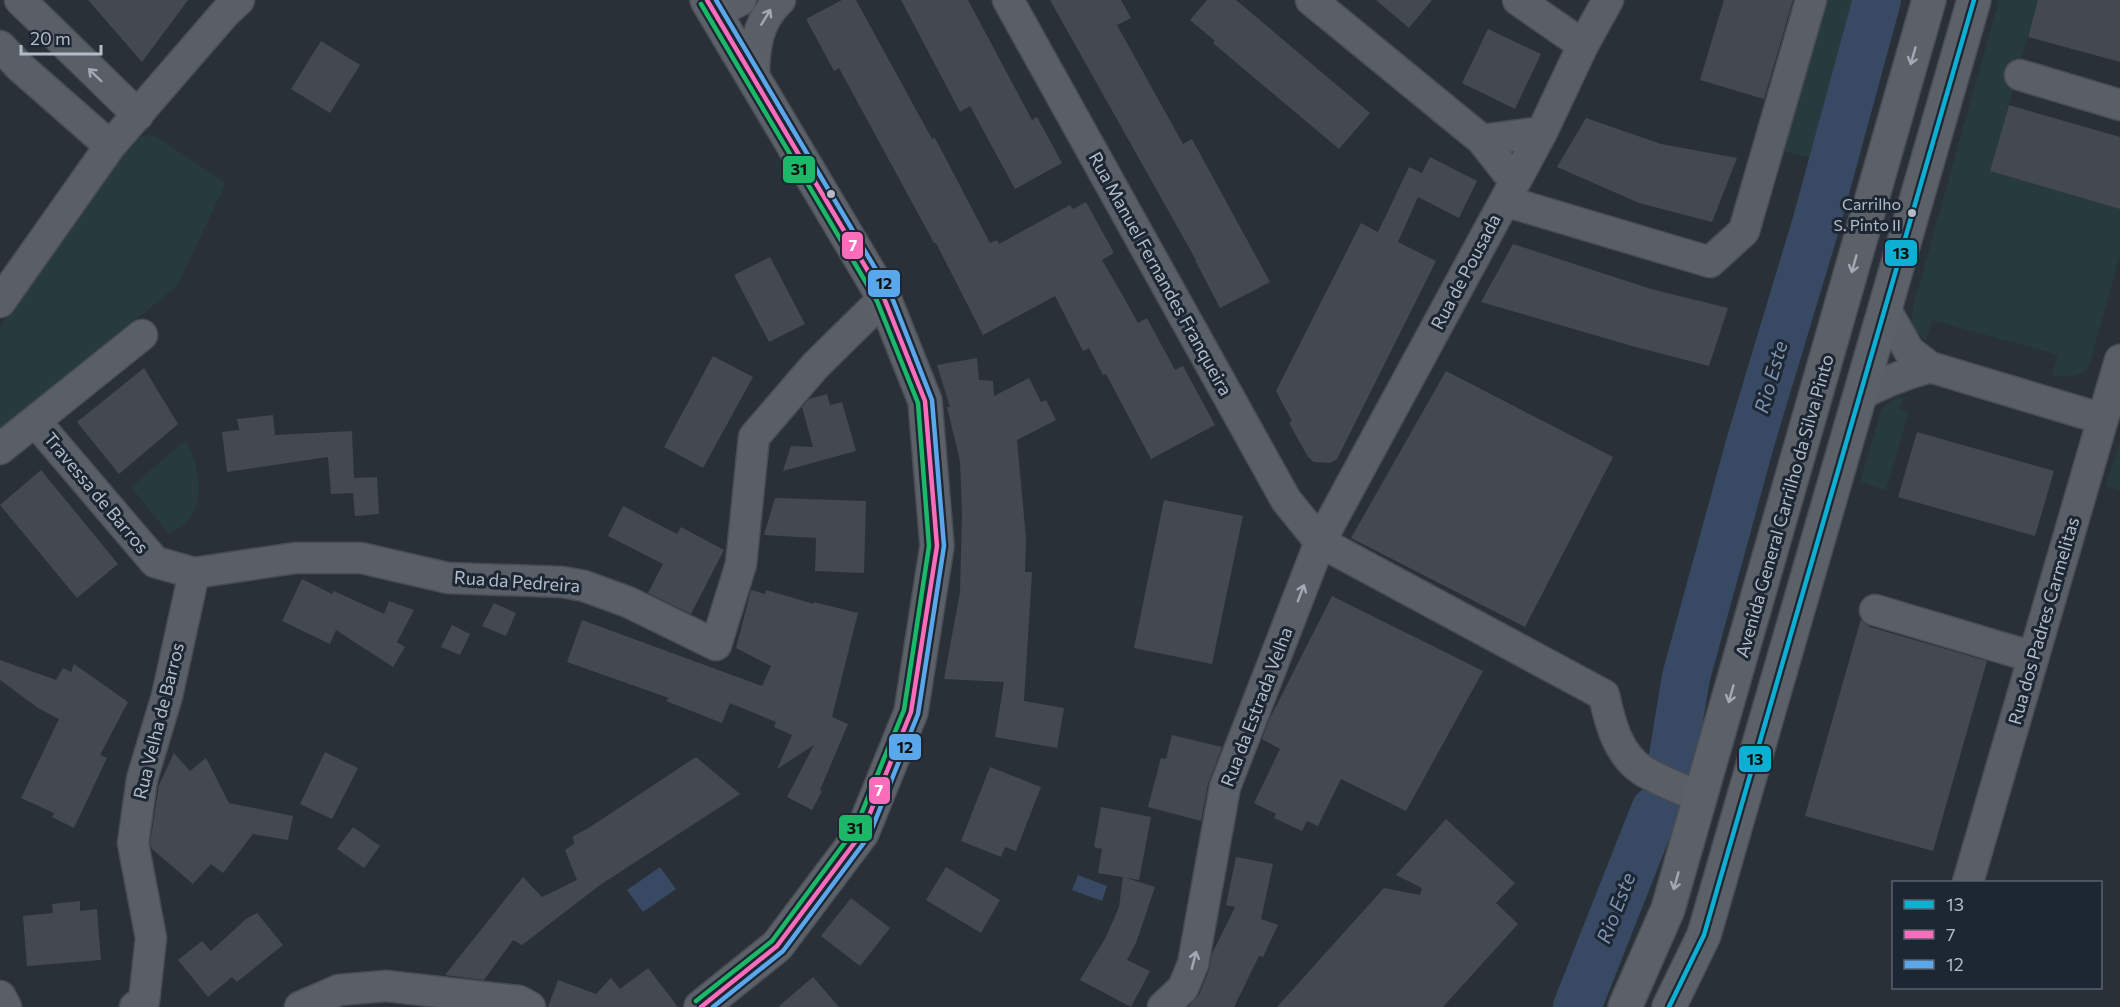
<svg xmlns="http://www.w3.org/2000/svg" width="2120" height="1007" font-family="Commissioner,sans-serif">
	<rect width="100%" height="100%" fill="#2a3038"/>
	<path fill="#273a3e" d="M1824,0H1897L1857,167L1782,151Z
		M1999,0H2038L1990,171L2120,209V255L2089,366C2080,379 2067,376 2052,376L2058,355L1932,320L1926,341C1910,326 1910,321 1915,300Z
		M149,135L158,138L226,183L177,286L0,431V327L130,145L142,136Z
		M1897,397L1904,398L1899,409L1909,412L1886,490L1860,482L1882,408Z
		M186,440C198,463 208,504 184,524C180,528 174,530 168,533L131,487Z
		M2120,441V490L2106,486Z"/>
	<path fill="#384963" d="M660,867L676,889L643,912L627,890Z
		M1078,875L1107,886L1102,901L1072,890Z"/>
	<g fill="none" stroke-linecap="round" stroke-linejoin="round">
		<path stroke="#384963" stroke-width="48" d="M1673,756L1686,677L1751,440L1816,224L1877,0
			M1577,1007L1655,810"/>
	</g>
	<path fill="#444950" d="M88,0H188L142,62Z
		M842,0H856L932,139L935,138L990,243L997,240L999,244L1070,205L1073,209L1086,202L1114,253L1102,260L1123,296L1138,323L1147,318L1175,370L1183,366L1215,425L1151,459L1106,374L1103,375L1089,348L1083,351L1055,296L983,335L936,243H934L839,68L834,71L806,19Z
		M901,0H968L1032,120L1037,117L1062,163L1015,189L970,106L960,112Z
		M1050,0H1121L1131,18L1117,25L1183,144L1192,139L1270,282L1220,308L1195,260H1196Z
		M1207,0H1236L1370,113L1339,149L1213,43L1215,41L1190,20Z
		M1376,0H1432L1409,28Z
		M1724,0H1793L1764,99L1700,80Z
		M2038,0H2120V62L2028,37Z
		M1488,29L1541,54L1515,109L1462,83Z
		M321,41L360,65L330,113L291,89Z
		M2009,105L2120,137V209L1990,171Z
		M1586,118L1661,144L1737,158L1712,222L1639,203L1557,167Z
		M1430,157L1477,181L1459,218L1418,197L1398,242L1436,261L1337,459L1330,463L1314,462L1308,457L1289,423L1292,421L1276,391L1361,223L1378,232L1409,167L1422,173Z
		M1513,244L1651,289L1728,308L1709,366L1632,346L1481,302Z
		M770,257L805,324L769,342L734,275Z
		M713,356L753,377L703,468L664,447Z
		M977,358L979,380L993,381L994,396L1029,378L1041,402L1046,400L1056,420L1017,440L1026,538L1025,572H1032L1024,701L1064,708L1057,748L995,737L1004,682L944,679L960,592L962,514L960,461L947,407H950L937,365Z
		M144,368L178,424L119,474L77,422Z
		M1446,371L1613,457L1525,627L1351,538Z
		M827,394L830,405L842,402L856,451L783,471L791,446L813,447L802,407L809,399Z
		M273,415L275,435L352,431L354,478L377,477L379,514L355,516L353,493L331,494L328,457L227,472L222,432L239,430L237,419Z
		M1917,432L2054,471L2035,536L1898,497Z
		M41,470L118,564L77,598L0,505Z
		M775,498L866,501L864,573L815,571L816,538L764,535Z
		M1164,500L1243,516L1212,664L1134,648Z
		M623,506L677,534L681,527L724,550L691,614L648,593L663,564L608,536Z
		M302,579L332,594L334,591L384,614L389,601L414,610L397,642L405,647L393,667L336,630L330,644L282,621Z
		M751,590L765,594L766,590L814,604V602L858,613L832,717L848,724L820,790L822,791L812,810L787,797L814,745L777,769L792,735L774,727L776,722L730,703L722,723L666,701L669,698L567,662L582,620L762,686L771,666L736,648Z
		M1332,596L1483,671L1406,811L1341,779L1318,826L1307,821L1302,831L1274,818L1276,814L1254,803L1280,749L1262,739L1270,718Z
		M494,603L516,613L506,636L482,626Z
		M1861,619L1870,627L1987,661L1933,851L1805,816Z
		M452,625L470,634L460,655L441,647Z
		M0,660L56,680L63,668L71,672L74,664L128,702L100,755L107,758L74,828L52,817L54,813L21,798L59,719L38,708L0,680Z
		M1172,735L1222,747L1208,784L1201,821L1148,807L1161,758L1166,759Z
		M325,752L358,768L332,819L300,804Z
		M174,753L190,771L206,758L229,803L293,816L288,840L253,834L223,873L211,864L193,884L152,849L150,843L159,785Z
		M696,757L740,794L600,885L522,945L513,940L484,980L445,975L523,877L542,897L577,880L565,850L574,844L573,836L587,829Z
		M990,767L1041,787L1016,851L1005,847L1001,857L961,841Z
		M1101,807L1151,817L1139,880L1098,873L1102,849L1094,847Z
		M1446,819L1515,883L1496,903L1518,924L1443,1007H1277L1384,888L1420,895L1422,888L1396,875Z
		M353,827L380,846L364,868L337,849Z
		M1236,857L1273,864L1261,919L1278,925L1263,957L1259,956L1234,1007H1188L1199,995L1209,970L1212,954L1235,907L1226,905Z
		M946,867L1000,900L981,933L926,900Z
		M1123,877L1155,887L1136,943L1127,960L1150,971L1131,1007L1080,980L1106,937L1119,907Z
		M851,898L890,928L860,966L821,936Z
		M80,901V911L97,909L101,960L27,966L23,916L53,913L52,904Z
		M257,913L283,945L237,982L232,977L208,997L178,960L202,941L211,951L246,919Z
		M648,968L678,1007H548L558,980L596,994L611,978L620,989Z
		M813,977L839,1007H778Z"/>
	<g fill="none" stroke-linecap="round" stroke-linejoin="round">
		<g stroke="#484c53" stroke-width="33">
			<path id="minor" d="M20,0L138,115
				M1008,0L1286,500L1320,542L1604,695C1610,723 1618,756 1645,772C1662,782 1683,789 1701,798
				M1311,0L1482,140L1515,182
				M1518,0L1583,45
				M715,13L741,0
				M0,46L20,67L110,146
				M2020,75L2120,105
				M754,78C754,49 757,21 780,0
				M1482,140L1542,132
				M1505,201L1710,262L1744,231L1811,0
				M0,302L110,146L225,13L239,0
				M1886,310L1909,351L1930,367L2103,419
				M1860,395C1883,382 1905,374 1930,367
				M35,421L155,562L194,573L295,558H361L448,578L562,582L584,586L628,602L716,645L741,564L754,437L815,366L884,298
				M0,449L142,335
				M1875,610L2033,657
				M1968,882L2120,360
				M0,996L6,1007
				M135,1007L144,1001L151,938L133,843L142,779L167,696L194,573
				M300,1007L339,990L386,986L519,1001L530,1007
				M1163,1007L1183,988L1193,964L1225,787L1320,542L1542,132L1583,45L1608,0"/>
		</g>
		<g stroke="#484c55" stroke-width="36">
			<path id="major" d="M701,1007L777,946L862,833L911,712L937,546L925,401L884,298L707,0
				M1625,1007L1668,909L1929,0
				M1669,1007L1704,935L1974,0"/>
		</g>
		<use href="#minor" stroke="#5a5e66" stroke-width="30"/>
		<use href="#major" stroke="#5c6168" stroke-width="33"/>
		<g stroke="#1d2633" stroke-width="9">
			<path id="bus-1" d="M1669,1007L1704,935L1974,0"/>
		</g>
		<g stroke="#1d2633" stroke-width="9">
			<path id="bus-2" d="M701,1007L777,946L862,833L911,712L937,546L925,401L884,298L707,0"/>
		</g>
		<g stroke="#1d2633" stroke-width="9">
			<path id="bus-3" d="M713,1007L783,951L869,836L918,714L944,546L932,400L891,295L716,0"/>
		</g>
		<g stroke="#1d2633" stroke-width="9">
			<path id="bus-4" d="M696,1001L772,941L855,829L904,710L929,546L918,403L877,301L701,4"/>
		</g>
		<use href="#bus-1" stroke="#0dafd3" stroke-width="4.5"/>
		<use href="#bus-2" stroke="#fb6dba" stroke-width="4.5"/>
		<use href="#bus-3" stroke="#5aa8eb" stroke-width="4.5"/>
		<use href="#bus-4" stroke="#1ab867" stroke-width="4.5"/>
	</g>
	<defs><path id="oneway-shaft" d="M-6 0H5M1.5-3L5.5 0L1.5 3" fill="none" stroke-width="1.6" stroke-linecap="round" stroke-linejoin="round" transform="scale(1.5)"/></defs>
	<g stroke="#a2a9b5">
		<use href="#oneway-shaft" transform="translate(766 17) rotate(-59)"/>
		<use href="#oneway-shaft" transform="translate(95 75) rotate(-136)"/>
		<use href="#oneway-shaft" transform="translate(1301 593) rotate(-69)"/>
		<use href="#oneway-shaft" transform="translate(1194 960) rotate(-76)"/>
	</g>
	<g stroke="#a2aab6">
		<use href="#oneway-shaft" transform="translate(1913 56) rotate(106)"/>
		<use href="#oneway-shaft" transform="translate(1854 264) rotate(106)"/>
		<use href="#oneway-shaft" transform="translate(1731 694) rotate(106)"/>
		<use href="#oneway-shaft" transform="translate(1676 881) rotate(106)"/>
	</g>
	<g fill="#b4bcc9" stroke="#1d2633" stroke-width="2">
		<circle cx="831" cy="194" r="5"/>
		<circle cx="1912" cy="213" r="5"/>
	</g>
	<g text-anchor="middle" stroke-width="6" stroke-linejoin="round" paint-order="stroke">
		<g font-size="16" fill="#b4bcc9" stroke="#1d2633" text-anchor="end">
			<text x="1901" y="210">Carrilho<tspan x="1901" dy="21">S. Pinto II</tspan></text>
		</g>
		<g font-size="18" fill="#b4bcc9" stroke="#1d2633">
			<text transform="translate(1466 272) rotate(-62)" y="6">Rua de Pousada</text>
			<text transform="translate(1160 274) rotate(61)" y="6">Rua Manuel Fernandes Franqueira</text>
			<text transform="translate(96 493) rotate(50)" y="6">Travessa de Barros</text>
			<text transform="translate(1785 506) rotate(-74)" y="6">Avenida General Carrilho da Silva Pinto</text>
			<text transform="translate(517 582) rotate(4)" y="6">Rua da Pedreira</text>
			<text transform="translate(2044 621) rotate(-74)" y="6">Rua dos Padres Carmelitas</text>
			<text transform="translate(1257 707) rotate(-69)" y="6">Rua da Estrada Velha</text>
			<text transform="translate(159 721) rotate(-76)" y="6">Rua Velha de Barros</text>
		</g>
		<g font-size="20" font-style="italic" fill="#7c92b1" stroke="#1d2633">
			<text transform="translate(1771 377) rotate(-74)" y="7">Rio Este</text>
			<text transform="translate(1616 908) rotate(-69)" y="7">Rio Este</text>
		</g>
	</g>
	<g stroke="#1d2633" stroke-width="2">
		<rect x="782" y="155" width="34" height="29" rx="6" fill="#1ab867"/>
		<rect x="841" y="231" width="23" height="29" rx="6" fill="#fb6dba"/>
		<rect x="1884" y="239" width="34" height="28" rx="6" fill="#0dafd3"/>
		<rect x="867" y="269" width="34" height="29" rx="6" fill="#5aa8eb"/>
		<rect x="888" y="733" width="34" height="28" rx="6" fill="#5aa8eb"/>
		<rect x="1738" y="745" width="34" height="28" rx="6" fill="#0dafd3"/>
		<rect x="868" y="776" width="23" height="29" rx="6" fill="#fb6dba"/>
		<rect x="838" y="814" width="35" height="28" rx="6" fill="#1ab867"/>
	</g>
	<g font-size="16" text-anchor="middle" font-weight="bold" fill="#fff">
		<text x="853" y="251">7</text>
		<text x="879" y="796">7</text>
	</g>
	<g font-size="16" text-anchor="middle" font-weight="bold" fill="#111">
		<text x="799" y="175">31</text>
		<text x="1901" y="259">13</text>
		<text x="884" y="289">12</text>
		<text x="905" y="753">12</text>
		<text x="1755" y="765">13</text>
		<text x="855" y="834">31</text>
	</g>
	<rect x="1892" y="881" width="210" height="108" fill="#1d2633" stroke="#59626f" stroke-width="1.5"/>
	<rect x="1904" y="900" width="30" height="9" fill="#0dafd3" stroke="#59626f" stroke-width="1.5"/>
	<text x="1946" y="911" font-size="18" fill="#b4bcc9">13</text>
	<rect x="1904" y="930" width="30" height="9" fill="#fb6dba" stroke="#59626f" stroke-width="1.5"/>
	<text x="1946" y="941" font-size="18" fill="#b4bcc9">7</text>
	<rect x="1904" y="960" width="30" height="9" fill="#5aa8eb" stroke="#59626f" stroke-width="1.5"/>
	<text x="1946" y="971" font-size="18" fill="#b4bcc9">12</text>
	<path d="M21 45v9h80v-9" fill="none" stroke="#b4bcc9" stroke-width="3"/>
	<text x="30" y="45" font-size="18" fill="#b4bcc9" stroke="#1d2633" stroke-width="4.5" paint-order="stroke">20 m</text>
</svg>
